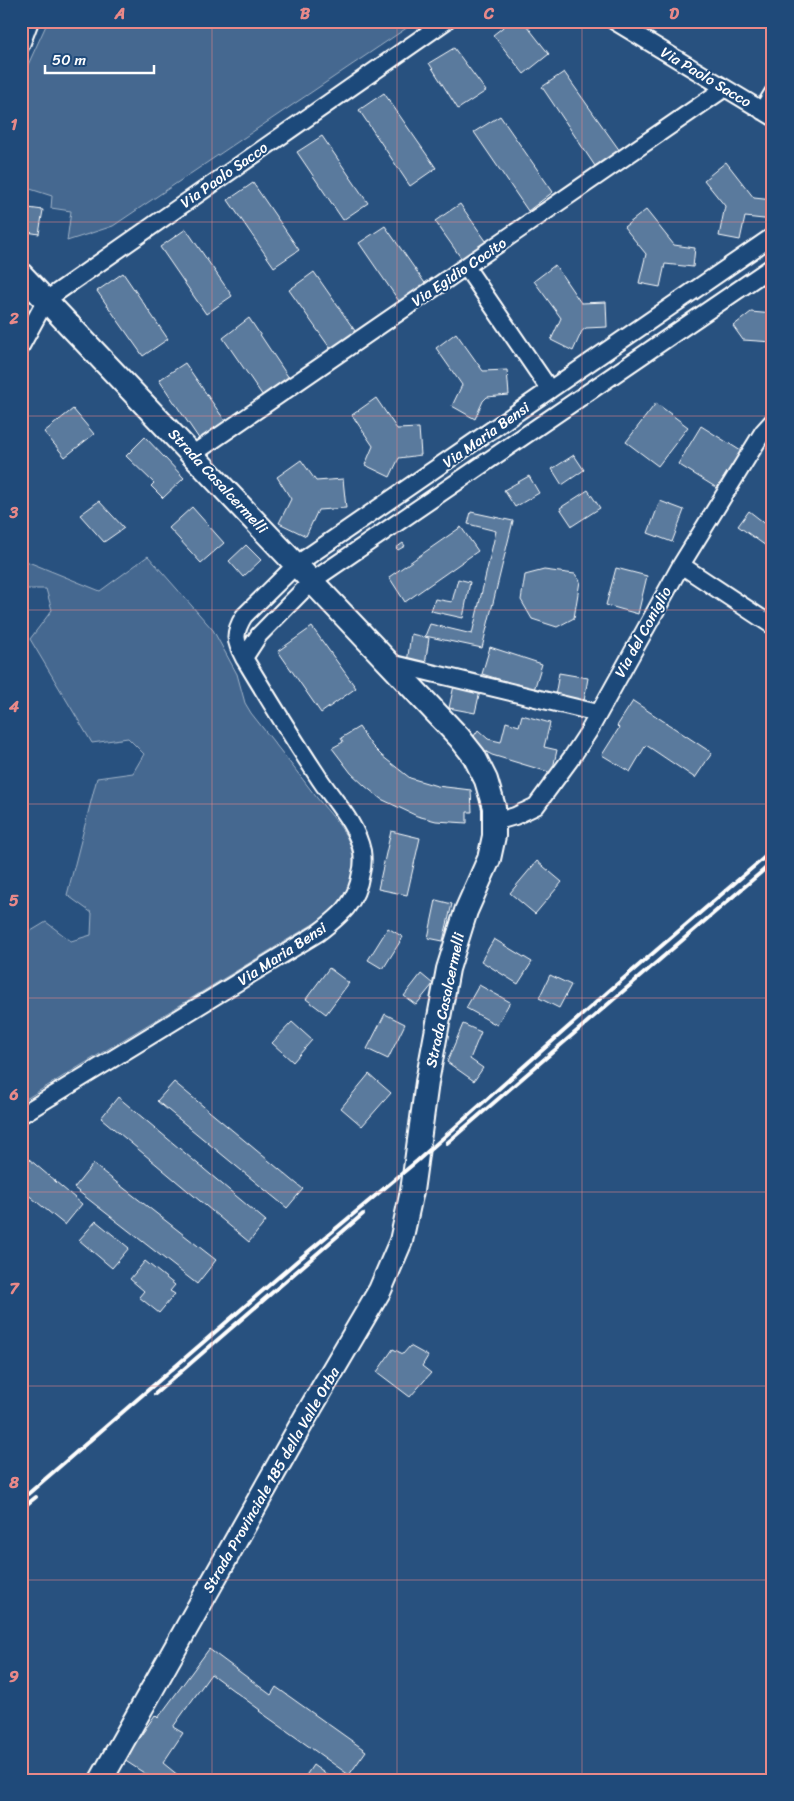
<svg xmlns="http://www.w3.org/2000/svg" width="794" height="1801" font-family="Sriracha,sans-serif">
	<rect width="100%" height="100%" fill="#28517f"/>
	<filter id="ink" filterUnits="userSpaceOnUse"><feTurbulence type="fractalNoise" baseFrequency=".02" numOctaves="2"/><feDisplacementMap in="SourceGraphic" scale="10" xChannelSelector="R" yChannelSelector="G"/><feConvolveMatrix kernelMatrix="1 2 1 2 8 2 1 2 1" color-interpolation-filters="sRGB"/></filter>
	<g filter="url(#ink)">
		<path fill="#446890" stroke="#a2b4c8" d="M48,21H417L113,226L67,241L71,211L51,208L52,196L21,186V80Z
			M148,556L213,630L237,674L245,703L251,713C273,741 295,769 317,798C329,813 348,831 352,852C357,881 344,900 323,918L21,1102V937L46,922L71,941L91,935L92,913L67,895L97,778L133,773L144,754L128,738L92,743L30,639L52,610L46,589H25L21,593V559L100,591Z"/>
		<path fill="#5a7a9d" stroke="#fff" d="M511,21H523L549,54L524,74L493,35Z
			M454,48L486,91L458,109L429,63Z
			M564,72L620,151L595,166L542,87Z
			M384,93L436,168L410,186L359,110Z
			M500,116L553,192L528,211L474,132Z
			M322,136L368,203L343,220L297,152Z
			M726,162L754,198L773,200V220L745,217L740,240L719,236L725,206L704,180Z
			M253,183L299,250L274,267L228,200Z
			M460,204L491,248L466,265L435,221Z
			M21,207L43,210L39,234L21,231Z
			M646,210L674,245L695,248L693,267L665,264L660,287L639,283L646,254L624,227Z
			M385,226L429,289L403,307L359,243Z
			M186,229L232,296L206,314L160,247Z
			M555,265L581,303L606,302L607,327L586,328L582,331L573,351L551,340L561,318L534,281Z
			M314,272L360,338L335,355L289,290Z
			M123,273L168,339L143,356L97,291Z
			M751,312L773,314V342L743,340L733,326Z
			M249,318L293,384L267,402L223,338Z
			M456,333L483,371L507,370L509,395L487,397L483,401L475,419L452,406L462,385L436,348Z
			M185,363L230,428L204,446L159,380Z
			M376,398L397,429L419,428L421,455L399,458L390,477L365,465L373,446L352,415Z
			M656,403L688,427L658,466L626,442Z
			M73,409L94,434L65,457L44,432Z
			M701,426L741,451L717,488L678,464Z
			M145,437L184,478L163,498L151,486L154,483L126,456Z
			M574,455L584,470L562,485L552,469Z
			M301,460L316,481L343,479L346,508L318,510L306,536L279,523L291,499L277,477Z
			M529,476L539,493L515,507L504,490Z
			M588,490L600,508L572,526L560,508Z
			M99,501L124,528L104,542L80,515Z
			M660,501L684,510L672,542L648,533Z
			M192,507L224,543L201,563L169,528Z
			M749,511L767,525L773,518V551L738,526Z
			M471,512L513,521L482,648L425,636L430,624L472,634L496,531L468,524Z
			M461,527L478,551L405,602L389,577Z
			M403,543L405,546L398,550L396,548Z
			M246,545L261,560L243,577L229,561Z
			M616,568L647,576L638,614L606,605Z
			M544,570L575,574L580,581L574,618L557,627L532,619L521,600L525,575Z
			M458,579L470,582L463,618L431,611L435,599L452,602Z
			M312,627L356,688L321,713L278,651Z
			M411,634L429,638L425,665L407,663Z
			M490,647L542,664L534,690L482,674Z
			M559,673L588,678L584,701L555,696Z
			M455,681L481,687L475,713L449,708Z
			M633,701L712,753L695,778L646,745L630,772L602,755L619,728L617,726Z
			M522,715L550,723L544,747L557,750L552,773L492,755L481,749L472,739L478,730L488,739L501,742L506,722L519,726Z
			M359,727L372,746L382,756L410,778L437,786L471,790L472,812H467V823L436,821L417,816L381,799L365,786L351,773L332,748L343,742L341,738Z
			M391,831L420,838L407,895L378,889Z
			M537,861L562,882L535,914L510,893Z
			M436,900L452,904L443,941L428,938Z
			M388,928L403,937L383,969L368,960Z
			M494,939L532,962L518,984L481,961Z
			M329,968L349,983L326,1014L306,999Z
			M421,974L433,984L416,1005L404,996Z
			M550,975L571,985L559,1008L539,998Z
			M479,985L510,1002L497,1025L466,1008Z
			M385,1014L405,1024L388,1059L367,1049Z
			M292,1022L312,1040L293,1062L272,1043Z
			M463,1024L481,1032L470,1059L483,1068L474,1081L447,1062Z
			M369,1074L391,1093L362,1126L341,1108Z
			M174,1082L303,1189L287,1208L157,1101Z
			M118,1097L266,1221L249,1242L101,1118Z
			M29,1159L82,1204L65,1225L21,1189V1169Z
			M93,1164L216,1260L197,1284L74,1188Z
			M96,1221L129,1248L112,1268L79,1240Z
			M145,1261L175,1285L170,1291L175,1294L159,1313L139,1297L144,1291L130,1279Z
			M410,1346L428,1356L422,1366L431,1373L410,1397L377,1372L393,1349L403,1354Z
			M209,1649L271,1695L276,1687L366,1751L349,1775L259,1711L260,1710L211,1674L173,1727L183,1733L163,1763L179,1776L177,1780H155L124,1760L155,1715L158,1718Z
			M313,1765L334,1780H303Z"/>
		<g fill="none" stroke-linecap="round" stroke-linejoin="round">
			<g stroke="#fff" stroke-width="20">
				<path id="street" d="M614,21L773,117
					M21,45L30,21
					M762,111L773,93
					M466,267L550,390
					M21,346L46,300L446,21
					M193,454L725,88
					M681,565L773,626
					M244,658L259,635L312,581L773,266
					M390,663L598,713
					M495,822L515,816L536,806L572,757L589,731L681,565L763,432L773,421
					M21,1115L318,933C341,915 356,904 361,873C363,866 363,858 362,851C356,822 332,799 317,775C292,737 268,698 244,658C235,641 233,634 244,616L297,564L773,236"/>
			</g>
			<g stroke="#fff" stroke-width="26">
				<path id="secondary" d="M21,274L459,737L474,756L486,780L494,807V836L489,859L466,911L448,969L427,1082L412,1191L401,1241L380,1290L306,1416L101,1780"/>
			</g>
			<use href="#street" stroke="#1f4a7a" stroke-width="16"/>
			<use href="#secondary" stroke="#1f4a7a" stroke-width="22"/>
			<path stroke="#fff" stroke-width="4" d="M447,1143L773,862
				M155,1394L363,1214
				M21,1500L297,1261L417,1161L609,991L773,850
				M21,1509L36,1497"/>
		</g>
	</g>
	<path fill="none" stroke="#e88989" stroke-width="1" stroke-opacity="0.55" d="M212,21V1780M397,21V1780M582,21V1780M21,222H773M21,416H773M21,610H773M21,804H773M21,998H773M21,1192H773M21,1386H773M21,1580H773"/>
	<g text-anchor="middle" stroke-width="4" stroke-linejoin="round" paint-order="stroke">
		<g font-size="15" fill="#fff" stroke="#1f4a7a">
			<text transform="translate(706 77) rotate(31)" y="5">Via Paolo Sacco</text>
			<text transform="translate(224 175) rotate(-35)" y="5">Via Paolo Sacco</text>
			<text transform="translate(459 272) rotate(-34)" y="5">Via Egidio Cocito</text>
			<text transform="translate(486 435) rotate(-35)" y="5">Via Maria Bensi</text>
			<text transform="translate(218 481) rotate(47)" y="5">Strada Casalcermelli</text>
			<text transform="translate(643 632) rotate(-61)" y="5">Via del Coniglio</text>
			<text transform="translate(282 954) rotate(-33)" y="5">Via Maria Bensi</text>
			<text transform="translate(445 1000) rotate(-78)" y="5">Strada Casalcermelli</text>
			<text transform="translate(271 1480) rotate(-60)" y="5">Strada Provinciale 185 della Valle Orba</text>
		</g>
	</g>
	<rect width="794" height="1801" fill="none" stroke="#1f4a7a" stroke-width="55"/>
	<path d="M45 65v8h109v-8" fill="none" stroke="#ffffff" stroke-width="2.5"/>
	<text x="52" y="65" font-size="15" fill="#ffffff" stroke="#1f4a7a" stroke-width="4" paint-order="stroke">50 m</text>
	<rect x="28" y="28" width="738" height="1746" fill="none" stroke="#e88989" stroke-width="2"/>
	<g font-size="16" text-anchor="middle" font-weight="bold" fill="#e88989">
		<text x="120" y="19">A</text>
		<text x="305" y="19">B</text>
		<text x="489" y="19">C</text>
		<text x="674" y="19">D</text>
		<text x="14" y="130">1</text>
		<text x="14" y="324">2</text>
		<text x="14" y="518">3</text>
		<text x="14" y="712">4</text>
		<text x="14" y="906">5</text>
		<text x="14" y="1100">6</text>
		<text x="14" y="1294">7</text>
		<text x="14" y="1488">8</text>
		<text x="14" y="1682">9</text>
	</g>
</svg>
